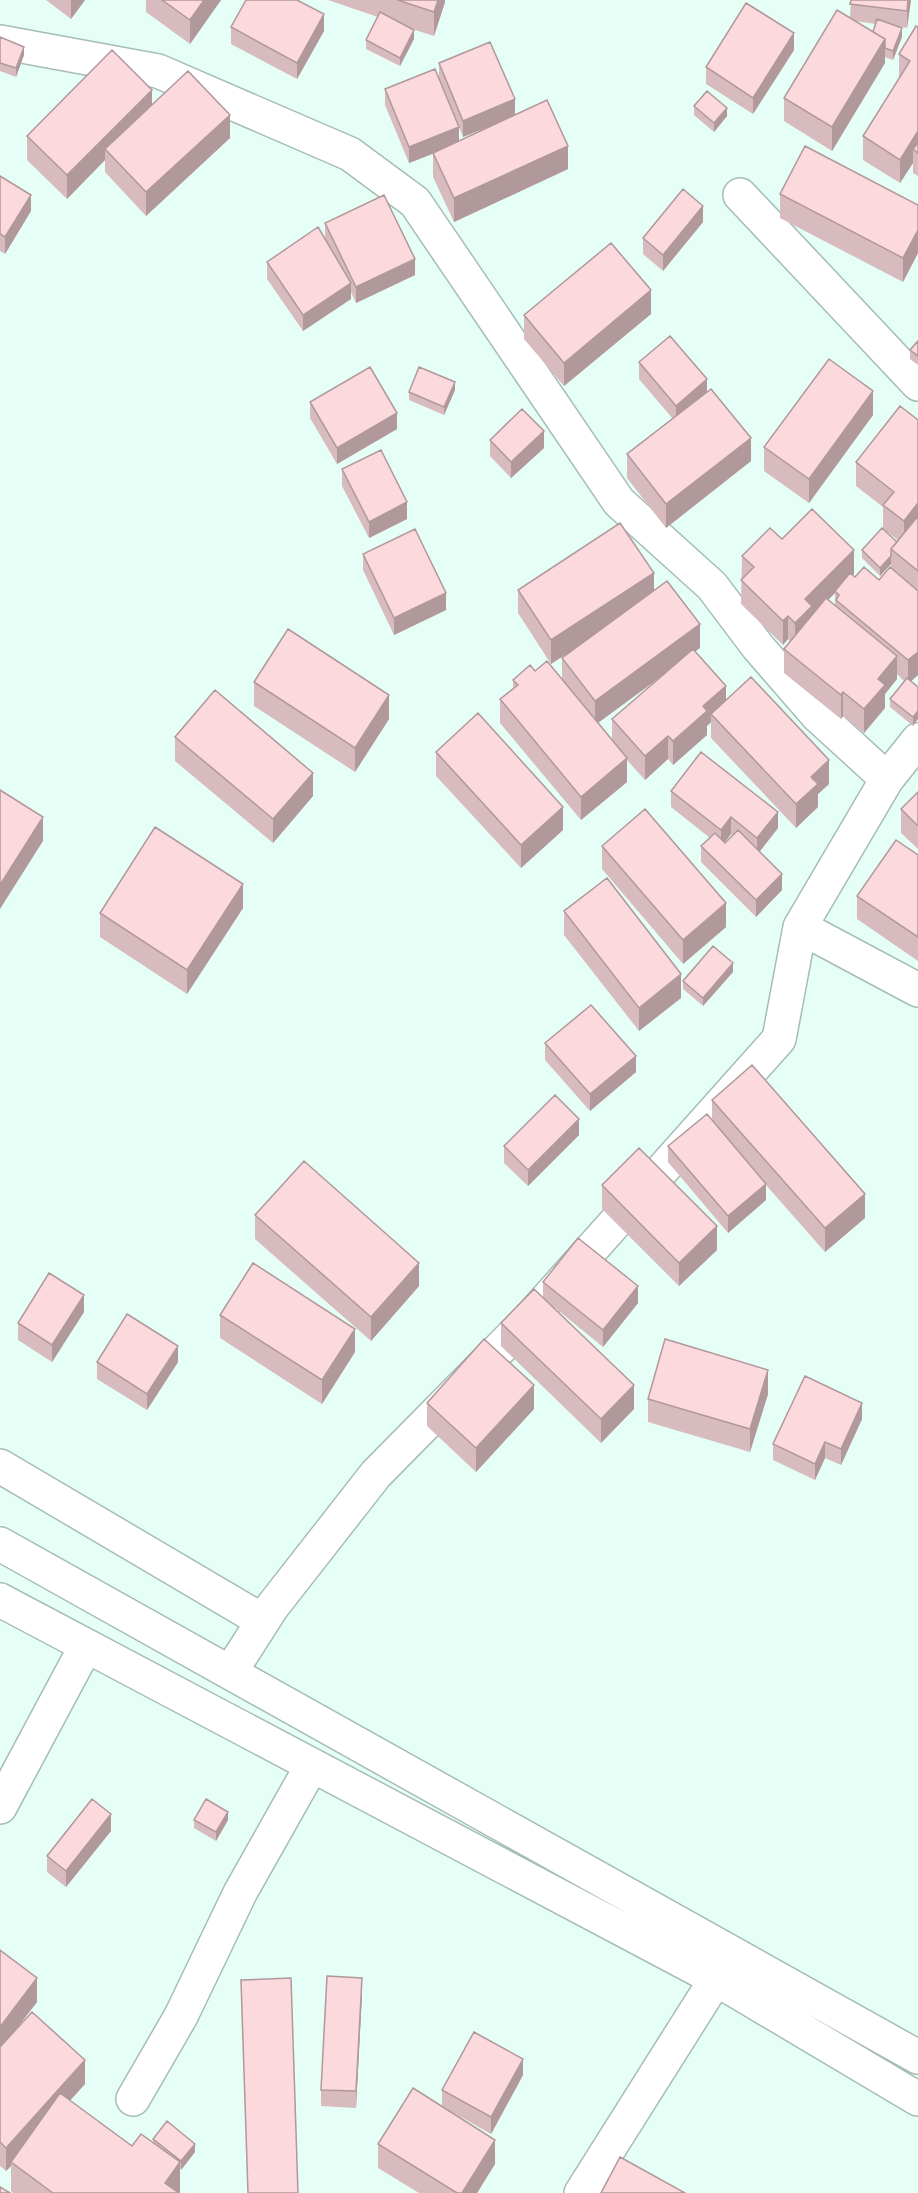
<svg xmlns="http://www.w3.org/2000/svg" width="918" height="2193" font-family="Lato,sans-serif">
	<rect width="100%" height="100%" fill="#e5fef6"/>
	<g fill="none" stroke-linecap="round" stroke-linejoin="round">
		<g stroke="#a6bdb6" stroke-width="36">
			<path id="minor" d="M0,42L158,71L350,154L415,202L619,502L712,586L758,647L817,715L887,779
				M740,195L918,384
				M800,927L918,990
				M0,1466L263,1621
				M231,1671L272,1607L376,1474L531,1317L779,1039L800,927L887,779L918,740
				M0,1807L86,1646
				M133,2099L181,2016L240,1893L311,1767
				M581,2193L716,1979"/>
		</g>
		<g stroke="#a6bdb6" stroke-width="36">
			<path id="highway" d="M0,1544L918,2057
				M0,1600L716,1979L918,2099"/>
		</g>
		<use href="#minor" stroke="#fff" stroke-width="33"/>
		<use href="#highway" stroke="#fff" stroke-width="33"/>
	</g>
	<path fill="#d8bbbe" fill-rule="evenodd" d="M46,0H85L71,19Z
		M146,0H221L190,44L146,12Z
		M328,0H445V2L434,36L409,28L414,39L400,66L366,49V40L378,17Z
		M851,0H911L907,28L896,26L902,37L893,60L885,57V63L832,151L784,121V98L850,18ZM855,21L876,24L873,32Z
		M231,27L324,31L297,79L231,44Z
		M918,27V176L913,173V163L900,183L863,160V136L899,78V54Z
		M0,37L24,55L16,77L0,71Z
		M794,50L753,114L706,84V67Z
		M439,63L515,115L568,169L454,222L433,177V154L409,163L385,105V89L439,78ZM500,122L459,141V127L463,137Z
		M152,105L230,138L146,216L105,172V160L67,199L27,160V136Z
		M694,106L727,116L714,132L694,115Z
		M0,176L31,211L5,254L0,251Z
		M780,194L918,205V253L903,282L780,218Z
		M703,222L663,271L643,254V238Z
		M325,223L415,275L356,303L351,292V299L303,331L267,279V262L325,239Z
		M651,314L564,386L524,339V315Z
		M918,341V365L910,359V350Z
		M639,362L707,392L751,461L666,528L627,478V454L673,419L639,379Z
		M455,390L444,415L409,400V392Z
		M310,402L397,429L337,464L310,418Z
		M873,415L809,503L764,471V447Z
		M918,420V675L911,681L918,687L913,726L890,707V699L904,681L897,674V679L885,694V708L864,733L843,716L841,719L784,673V649L790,642L788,639L783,645L741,604L742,556L782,539L854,574L853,575L855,577L879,580L891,568V564L880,576L862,558V550L897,542L898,540L883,529V507L856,486V462ZM835,593V605L828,600Z
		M490,440L544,448L511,478L490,456Z
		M342,469L407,519L369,538L342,486Z
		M363,554L446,610L394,635L363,570Z
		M518,590L654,591L700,648L695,651L726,701L829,784L818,794V807L796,828L711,738V722L707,726V735L673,765L668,759L645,780L627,760V782L581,820L500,723V699L513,689V680L535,671L562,680V658L576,647L551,664L518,613ZM663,675L612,719V740L598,723Z
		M254,682L389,719L355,772L254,706Z
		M175,737L313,796L273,843L175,761Z
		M436,752L563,830L521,868L436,776Z
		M671,791L778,828L760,851L782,890L756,917L701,862V846L710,838L671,807ZM731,834L733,835L725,843H724Z
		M918,792V849L901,833V809Z
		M602,846L726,927L683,964L602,869Z
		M918,855V961L857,919V896Z
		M243,908L187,994L100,937V913Z
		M564,911L681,998L639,1031L564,935Z
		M733,972L703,1006L683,989V981Z
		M545,1043L636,1072L590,1111L545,1060Z
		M712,1100L865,1218L825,1252L766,1185V1200L728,1233L668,1162V1146L712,1120Z
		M579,1135L528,1186L504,1163V1146Z
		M602,1185L717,1250L679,1286L602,1209Z
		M255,1215L419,1286L371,1341L255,1239Z
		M543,1282L638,1303L603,1347L554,1307L634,1409L601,1443L501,1346V1323L543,1297Z
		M84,1312L52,1362L18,1340V1323Z
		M220,1315L355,1352L322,1404L220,1338Z
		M97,1362H178L147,1410L97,1379Z
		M768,1394L750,1452L648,1422V1399Z
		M427,1403L534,1409L476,1472L427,1426Z
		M862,1419L841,1465L825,1458L815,1480L773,1460V1444Z
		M194,1820H228L216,1841L194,1828Z
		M111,1831L66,1887L47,1872V1856Z
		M0,1950L37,2002L16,2029L85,2084L70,2100L132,2146L153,2143V2139L195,2152L181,2170L180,2168L179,2193H13L11,2191V2166L6,2171L0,2166Z
		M241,1980L298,2193H248Z
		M362,1994L356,2108L321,2106V2090Z
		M523,2075L491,2134L445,2108L495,2164L477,2193H419L378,2168V2144L442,2106V2090Z"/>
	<path fill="#b0989b" d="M71,0H85L71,19Z
		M204,0H221L190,44V20Z
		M438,0H445V2L434,36V12Z
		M908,0H911L907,28V11Z
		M324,14V31L297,79V63Z
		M902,28V37L893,60V51Z
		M414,30V39L400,66V58Z
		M794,33V50L753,114V98Z
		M885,39V63L832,151V127Z
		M24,47V55L16,77V68Z
		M152,90V113L105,149V160L67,199V175Z
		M515,99V116L463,137V121Z
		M727,108V116L714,132V123Z
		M230,115V138L146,216V192Z
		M459,127V143L409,163V147Z
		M918,131V153L913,149V163L900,183V160Z
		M568,146V169L454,222V198Z
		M31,195V211L5,254V237Z
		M703,206V222L663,271V255Z
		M918,230V253L903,282V258Z
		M415,259V275L356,303V287Z
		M351,283V299L303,331V315Z
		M651,290V314L564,386V363Z
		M707,379V396L676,422V406Z
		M455,382V390L444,415V407Z
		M873,391V415L809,503V479Z
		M397,413V429L337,464V448Z
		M544,431V448L511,478V462Z
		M751,438V461L666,528V504Z
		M407,502V519L369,538V522Z
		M918,503V527L904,545V521Z
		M854,550V574L836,592L835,591V593L812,616L795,647V623L805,599Z
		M891,556V564L880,576V568Z
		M654,573V597L551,664V640Z
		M446,593V610L394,635V618Z
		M788,616V639L783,645V621Z
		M700,624V648L595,725V701Z
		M918,652V675L908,684V660Z
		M897,656V679L885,694V708L864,733V709L878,679Z
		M726,686V710L711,714V722L707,726V735L673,765V741L703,706Z
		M843,692V716L841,719V695Z
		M389,695V719L355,772V748Z
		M918,711V719L913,726V717Z
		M668,736V759L645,780V756Z
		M627,758V782L581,820V797Z
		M829,760V784L818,794V807L796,828V804L811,777Z
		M313,773V796L273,843V819Z
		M563,807V830L521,868V845Z
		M778,812V828L757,855V838Z
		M43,817V841L0,909V885Z
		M731,817V834L721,847V830Z
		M782,874V890L756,917V900Z
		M243,884V908L187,994V970Z
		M726,903V927L683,964V940Z
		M733,963V972L703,1006V998Z
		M681,974V998L639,1031V1008Z
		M636,1056V1072L590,1111V1094Z
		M579,1119V1135L528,1186V1170Z
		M766,1184V1200L728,1233V1216Z
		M865,1194V1218L825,1252V1228Z
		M717,1226V1250L679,1286V1263Z
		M419,1263V1286L371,1341V1317Z
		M638,1286V1303L603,1347V1330Z
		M84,1295V1312L52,1362V1345Z
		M355,1329V1352L322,1404V1380Z
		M178,1346V1362L147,1410V1394Z
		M768,1370V1394L750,1452V1429Z
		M534,1385V1409L476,1472V1448Z
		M634,1385V1409L601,1443V1419Z
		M862,1403V1419L841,1465V1449Z
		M825,1442V1458L815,1480V1464Z
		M228,1812V1820L216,1841V1832Z
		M111,1814V1831L66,1887V1871Z
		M37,1978V2002L0,2050V2027Z
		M362,1978V1994L356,2108V2091Z
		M523,2059V2075L491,2134V2117Z
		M85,2060V2084L13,2164L11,2162V2166L6,2171V2148Z
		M495,2140V2164L477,2193H462Z
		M195,2144V2152L181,2170V2161Z
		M180,2162V2192L179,2193L165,2183Z"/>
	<path fill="#fbd9dd" stroke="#b0989b" stroke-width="1.5" d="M162,0H204L190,20Z
		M246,0H297L324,14L297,63L231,27Z
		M398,0H438L434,12Z
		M851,0H908L907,11L850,4Z
		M746,3L794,33L753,98L706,67Z
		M837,10L885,39L832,127L784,98Z
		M380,12L414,30L400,58L366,40Z
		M877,19L902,28L893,51L885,48V39L873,32Z
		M916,26L918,27V131L900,160L863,136L910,61L899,54Z
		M0,37L24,47L16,68L0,63Z
		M490,42L515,99L463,121L439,63Z
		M112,50L152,90L67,175L27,136Z
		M435,69L459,127L409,147L385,89Z
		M188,71L230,115L146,192L105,149Z
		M707,91L727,108L714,123L694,106Z
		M547,100L568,146L454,198L433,153Z
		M918,143V153L913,149Z
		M805,146L918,205V230L903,258L780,194Z
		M0,176L31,195L5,237L0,234Z
		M683,189L703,206L663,255L643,238Z
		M384,195L415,259L356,287L325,223Z
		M318,227L351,283L303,315L267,262Z
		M611,243L651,290L564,363L524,315Z
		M670,336L707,379L676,406L639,362Z
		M918,341V356L910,350Z
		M829,359L873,391L809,479L764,447Z
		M370,367L397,413L337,448L310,402Z
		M419,367L455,382L444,407L409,392Z
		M711,389L751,438L666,504L627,454Z
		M900,406L918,420V503L904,521L883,505L894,492L856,462Z
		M522,409L544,431L511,462L490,440Z
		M381,450L407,502L369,522L342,469Z
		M812,509L854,550L805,599L812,606L795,623L788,616L783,621L741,580L754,567L742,556L770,528L782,539Z
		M918,516V571L891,549Z
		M620,523L654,573L551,640L518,590Z
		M882,528L897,542L891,549V556L880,568L862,550Z
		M415,529L446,593L394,618L363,554Z
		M864,567L879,580L890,567L918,591V652L908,660L836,600L839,595L835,591L850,573L855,577Z
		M667,581L700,624L595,701L562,658Z
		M826,598L897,656L878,679L885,685L864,709L843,692L841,695L784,649Z
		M288,629L389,695L355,748L254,682Z
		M693,649L726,686L703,706L707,711L673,741L668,736L645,756L612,719Z
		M547,661L627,758L581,797L500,699L518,685L513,680L530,665L535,671Z
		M751,677L829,760L811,777L818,784L796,804L711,714Z
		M907,678L918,687V711L913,717L890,699Z
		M215,690L313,773L273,819L175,737Z
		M478,713L563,807L521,845L436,752Z
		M701,752L778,812L757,838L731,817L721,830L671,791Z
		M0,790L43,817L0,885Z
		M918,792V826L901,809Z
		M645,809L726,903L683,940L602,846Z
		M155,827L243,884L187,970L100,913Z
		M738,830L782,874L756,900L701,846L715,833L725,843Z
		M896,840L918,855V937L857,896Z
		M607,878L681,974L639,1008L564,911Z
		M713,946L733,963L703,998L683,981Z
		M591,1005L636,1056L590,1094L545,1043Z
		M752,1065L865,1194L825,1228L712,1100Z
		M555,1095L579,1119L528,1170L504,1146Z
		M707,1114L766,1184L728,1216L668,1146Z
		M639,1148L717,1226L679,1263L602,1185Z
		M304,1161L419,1263L371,1317L255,1215Z
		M578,1238L638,1286L603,1330L543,1282Z
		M253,1263L355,1329L322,1380L220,1315Z
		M49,1273L84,1295L52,1345L18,1323Z
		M534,1289L634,1385L601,1419L501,1323Z
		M127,1314L178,1346L147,1394L97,1362Z
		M484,1339L534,1385L476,1448L427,1403Z
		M665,1339L768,1370L750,1429L648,1399Z
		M805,1376L862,1403L841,1449L825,1442L815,1464L773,1444Z
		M92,1799L111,1814L66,1871L47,1856Z
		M206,1799L228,1812L216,1832L194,1820Z
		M0,1950L37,1978L0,2027Z
		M327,1976L362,1978L356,2091L321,2090Z
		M291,1978L298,2193H248L241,1980Z
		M32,2012L85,2060L6,2148L0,2142V2047Z
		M474,2032L523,2059L491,2117L442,2090Z
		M413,2088L495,2140L462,2193H457L378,2144Z
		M60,2093L132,2146L141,2134L180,2162L165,2183L179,2193H53L11,2162Z
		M167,2121L195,2144L181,2161L153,2139Z
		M620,2157L685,2193H601Z
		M0,2187L10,2193H0Z"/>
</svg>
